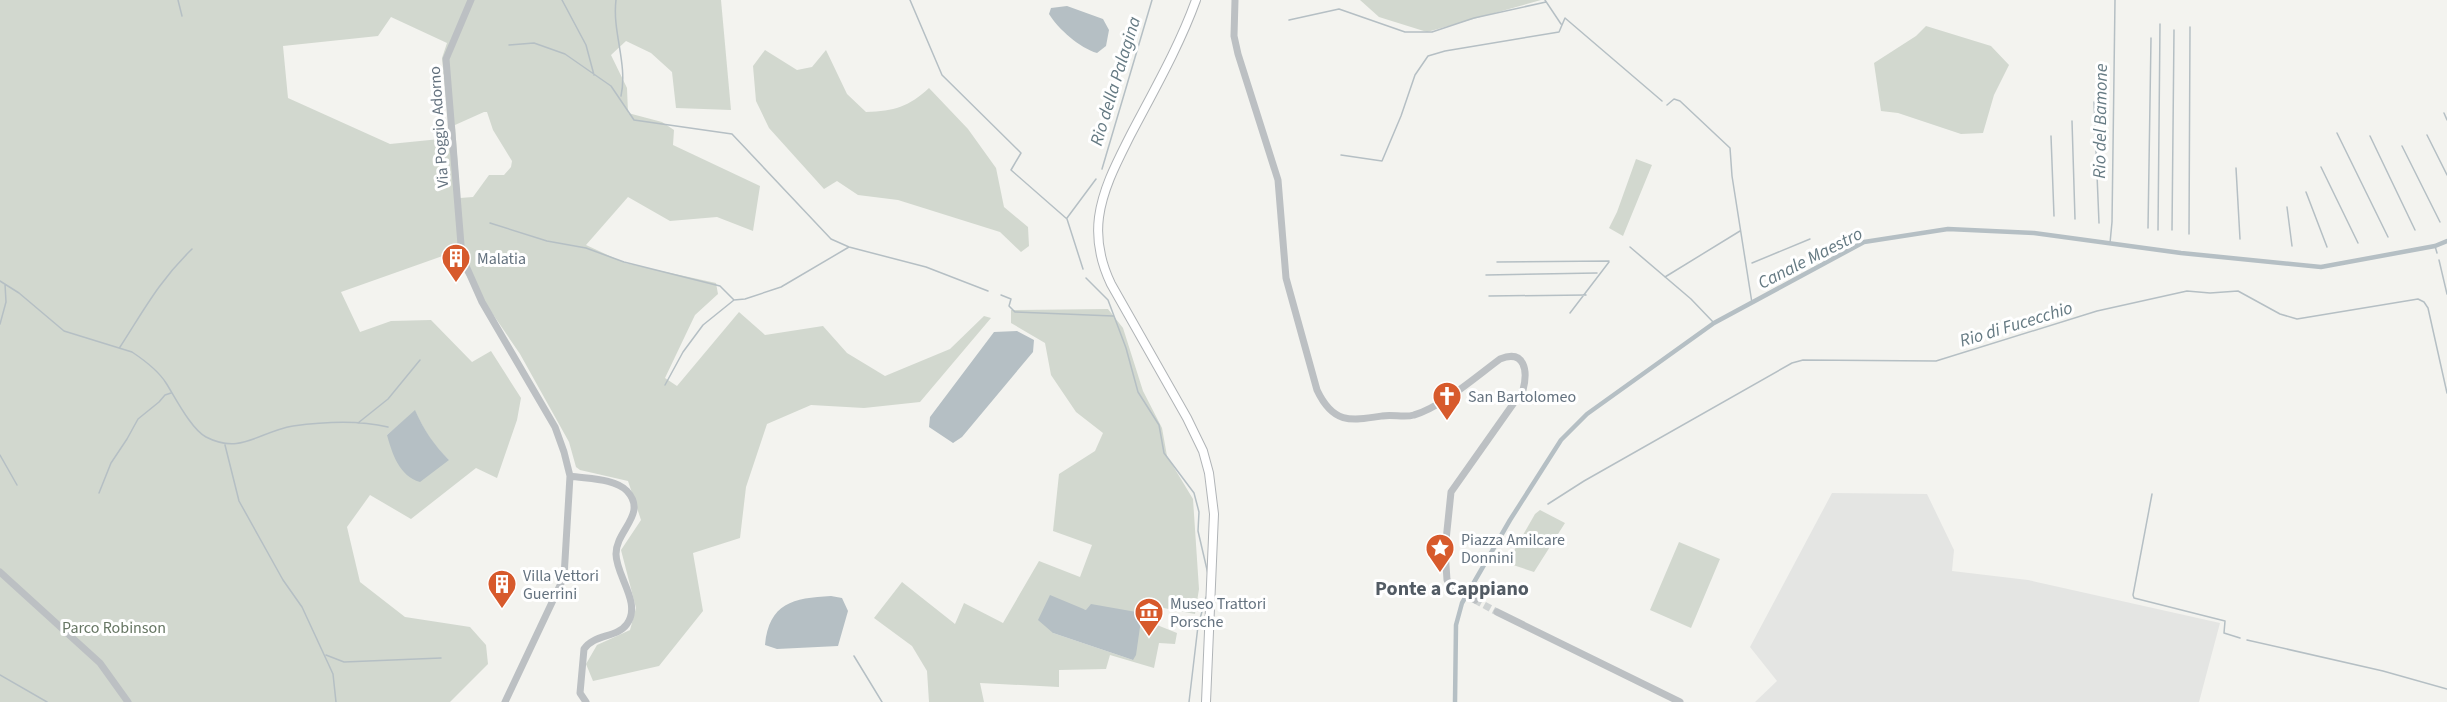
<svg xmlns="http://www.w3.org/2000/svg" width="2447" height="702" font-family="'Source Sans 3',sans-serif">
	<rect width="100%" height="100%" fill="#f3f3ef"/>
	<path fill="#e4e5e3" d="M1832,493L1927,494L1954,550L1952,571L2028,580L2220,623L2199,702H1755L1777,681L1750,647Z"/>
	<path fill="#d2d8cf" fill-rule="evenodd" d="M0,0H721L731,110L676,108L672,72L651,53L626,41L611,55L627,88L628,113L662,122L674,130L673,145L760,186L753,231L717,217L670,221L628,197L586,245L625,263L716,283L718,294L695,315L665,378L677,386L739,312L765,335L823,326L847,353L885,376L950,349L984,316L991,318L920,402L864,408L811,405L767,424L746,487L740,538L693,553L703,611L659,666L593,681L586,664L597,645L630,630L636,608L621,550L641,520L628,481L580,470L576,467L569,442L520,354L451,253L341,292L360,332L391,321L431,320L472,362L491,351L521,398L517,420L497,478L476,468L411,519L370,495L347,527L360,582L405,617L470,627L486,645L488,664L450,702H0ZM391,17L447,43L442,58L450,138L390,144L288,98L283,46L378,36ZM484,112H487L493,130L512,161L511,167L504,175H489L473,197L460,198L455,125ZM415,411C424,430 433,445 449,460L387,435Z
		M1360,0H1541L1427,32L1379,17Z
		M1926,26L1991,46L2009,65L1994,95L1983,133L1961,134L1898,113L1881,111L1874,63L1916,36Z
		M765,50L797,70L812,67L826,50L847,94L866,112C895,111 908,107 929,88L968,129L996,168L1004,207L1028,227L1029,246L1021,252L1000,232L898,200L858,195L837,181L824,189L769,128L756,101L753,66Z
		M1636,159L1652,165L1623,236L1609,228L1617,212Z
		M1108,309L1123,328L1143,391L1162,428L1167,456L1193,499L1199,589L1195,614L1153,606L1157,625L1177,633L1175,644L1159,643L1154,668L1110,655L1106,669L1059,670V687L980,683L984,702H929L927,671L912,646L874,618L902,582L955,624L964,603L1003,623L1039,561L1080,577L1092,545L1053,531L1059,474L1095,451L1103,433L1076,412L1051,375L1045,343L1011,323V310ZM1078,608L1086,610L1133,660L1053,633Z
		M1540,510L1565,523L1534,572L1507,563L1535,514Z
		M1679,542L1720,559L1691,628L1650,610Z"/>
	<path fill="#b5bfc4" d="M1067,6L1103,19L1109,30L1106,46L1097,53C1080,48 1058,29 1049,14L1051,8Z
		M1017,331L1034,340L1033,352L962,437L953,443L929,427L930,417L994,332Z
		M415,410C424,430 434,445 449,460L420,482C399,476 392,453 387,435Z
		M1050,595L1086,610L1091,604L1142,613L1136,655L1133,660L1053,633L1038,620Z
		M831,596L842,598L848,611L838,646L777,649L765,645C769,603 793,598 831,596Z"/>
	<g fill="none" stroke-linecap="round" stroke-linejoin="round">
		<path stroke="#b5bfc4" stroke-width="1.5" d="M178,0L182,16
			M562,0L586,45L594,75
			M616,0C612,32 628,64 621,96
			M910,0L942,75L1021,153L1011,170L1067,219L1083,269
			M1545,0L1561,24
			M1289,20L1339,9L1405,32H1432L1474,18L1546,2
			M509,45L534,43L565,54L611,86L634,120L732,134L831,239L849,247L926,267L988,291
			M2094,102L2099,223
			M1667,105L1674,99L1680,101L1730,148L1732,176L1752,303
			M2444,113L2447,120
			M2072,121L2075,219
			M2337,133L2388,237
			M2427,135L2447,175
			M2051,136L2054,216
			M2370,136L2415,230
			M2402,146L2440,222
			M1341,155L1382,161L1401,116L1415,75L1428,56L1445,51L1559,32L1565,18L1662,101
			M2321,167L2358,243
			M2236,168L2240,239
			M1102,169L1152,0
			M2306,192L2327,247
			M2287,207L2292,246
			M1067,218L1096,179
			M490,223L547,241L586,248L624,262L720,286L734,300
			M2148,228L2151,38
			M2158,230L2160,24
			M2172,230L2174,30
			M2189,234L2190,27
			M2110,243L2112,222L2115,0
			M2435,246L2437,253
			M1630,247L1691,299L1714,323
			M2439,260L2447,294
			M1497,262L1609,261
			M1752,263L1810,239
			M1486,275L1597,273
			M1665,277L1740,231
			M1086,278L1108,300L1126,348L1138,392L1159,425L1164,453L1194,493L1199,512L1198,531L1208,574
			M0,281L19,293L64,331L132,352C144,360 158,370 166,383C175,397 191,429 206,437C241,455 258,432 293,426C322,422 359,420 388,427
			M1001,295L1011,299L1009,306L1015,312L1113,316
			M1489,296L1586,295
			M1570,313L1609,262
			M0,324L6,302L5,284
			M120,347C144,310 159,281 192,249
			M665,385L683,352L703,325L734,300L745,299L781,287L849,247
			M358,423L388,399L420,360
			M225,445L239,501L283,580L302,607L333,674L336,702
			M0,455L17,485
			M99,493L111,463L127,439L138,419L159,402L165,395L171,393
			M2152,494L2133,595L2134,598L2225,621L2224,633L2240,638
			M1548,504L1584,481L1792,363L1803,360L1936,361L2097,311L2187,291L2210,293L2238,291L2280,314L2297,319L2418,299L2424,302L2428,308L2447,393
			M2247,640L2383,671L2447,689
			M326,655L344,662L441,658
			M854,656L882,702
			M0,675L47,702
			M1189,702L1198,626L1206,597"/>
		<path stroke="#b5bfc4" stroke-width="4.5" d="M1455,702L1456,625L1462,603L1510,520L1561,440L1587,414L1714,323L1864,242L1948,229L2034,233L2181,253L2321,267L2435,246L2447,241"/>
		<path stroke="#cfd3d3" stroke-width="7" stroke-dasharray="7 3.5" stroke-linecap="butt" d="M1475,600L1497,612"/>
		<g stroke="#b0b4b7" stroke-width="10">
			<path id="major" d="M1196,0C1179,47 1153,92 1130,136C1117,162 1103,188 1099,217C1096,240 1101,263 1111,284L1187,418L1203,451L1209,473L1214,514L1206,702"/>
		</g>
		<path stroke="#bcc0c3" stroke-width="7" d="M471,0L446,59L462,257L482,302L555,427L564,452L570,476L564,577L505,702
			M1235,0L1234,36L1238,54L1278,180L1286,278L1317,390C1333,424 1350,421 1382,416C1393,414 1404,418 1414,415C1440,408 1477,376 1500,359C1525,349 1528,371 1523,390L1451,492L1445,550L1447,580L1458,591L1475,600
			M570,476C586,479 615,478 627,491C648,514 616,530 616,554C616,576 642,603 627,624C617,638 594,634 584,649L580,693L586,702
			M0,572L100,663L128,702
			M1497,612L1680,702"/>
		<use href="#major" stroke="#fff" stroke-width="8"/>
	</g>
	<defs>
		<g id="building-pin" transform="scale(1.5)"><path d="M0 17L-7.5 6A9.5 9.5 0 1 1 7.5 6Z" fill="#d75a2c" stroke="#fff"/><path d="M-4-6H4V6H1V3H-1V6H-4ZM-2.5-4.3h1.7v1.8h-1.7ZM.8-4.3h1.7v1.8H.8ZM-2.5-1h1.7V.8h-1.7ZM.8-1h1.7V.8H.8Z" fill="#fff"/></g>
		<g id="church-pin" transform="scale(1.5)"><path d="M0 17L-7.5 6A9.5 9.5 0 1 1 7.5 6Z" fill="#d75a2c" stroke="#fff"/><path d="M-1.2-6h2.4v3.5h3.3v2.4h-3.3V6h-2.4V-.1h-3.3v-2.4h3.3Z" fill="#fff"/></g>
		<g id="sight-pin" transform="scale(1.5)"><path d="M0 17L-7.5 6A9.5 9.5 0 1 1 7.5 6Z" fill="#d75a2c" stroke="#fff"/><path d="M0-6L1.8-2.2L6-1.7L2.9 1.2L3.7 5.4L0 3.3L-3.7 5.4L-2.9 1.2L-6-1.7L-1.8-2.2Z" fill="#fff"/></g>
		<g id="museum-pin" transform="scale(1.5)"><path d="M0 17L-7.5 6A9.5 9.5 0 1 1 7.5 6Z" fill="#d75a2c" stroke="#fff"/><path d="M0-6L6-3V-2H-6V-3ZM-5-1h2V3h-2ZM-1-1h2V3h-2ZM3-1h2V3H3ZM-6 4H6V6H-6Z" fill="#fff"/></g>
	</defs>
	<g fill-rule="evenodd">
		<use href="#building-pin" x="456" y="258"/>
		<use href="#church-pin" x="1447" y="396"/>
		<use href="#sight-pin" x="1440" y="548"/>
		<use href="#building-pin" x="502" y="584"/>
		<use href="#museum-pin" x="1149" y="612"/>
	</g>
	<g text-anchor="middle" stroke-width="6" stroke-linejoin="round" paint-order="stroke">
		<g font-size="16" fill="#64727f" stroke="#fff">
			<text transform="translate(438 127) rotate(-94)" y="6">Via Poggio Adorno</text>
		</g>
		<g font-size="16" fill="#64727f" stroke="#fff" text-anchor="start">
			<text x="477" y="264">Malatia</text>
			<text x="1468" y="402">San Bartolomeo</text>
			<text x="1461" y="545">Piazza Amilcare<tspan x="1461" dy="18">Donnini</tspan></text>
			<text x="523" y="581">Villa Vettori<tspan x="523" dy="18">Guerrini</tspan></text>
			<text x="1170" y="609">Museo Trattori<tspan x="1170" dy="18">Porsche</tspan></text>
		</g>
		<g font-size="16" fill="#667663" stroke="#fff">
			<text x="114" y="633">Parco Robinson</text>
		</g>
		<g font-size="18" font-style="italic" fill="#657a83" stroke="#fff">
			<text transform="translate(1115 81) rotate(-73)" y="6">Rio della Palagina</text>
			<text transform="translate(2100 121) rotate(-89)" y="6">Rio del Bamone</text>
			<text transform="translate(1810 258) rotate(-27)" y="6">Canale Maestro</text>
			<text transform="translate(2016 324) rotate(-17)" y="6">Rio di Fucecchio</text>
		</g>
		<g font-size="20" font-weight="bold" fill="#525b64" stroke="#fff">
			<text x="1452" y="595">Ponte a Cappiano</text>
		</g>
	</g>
</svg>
